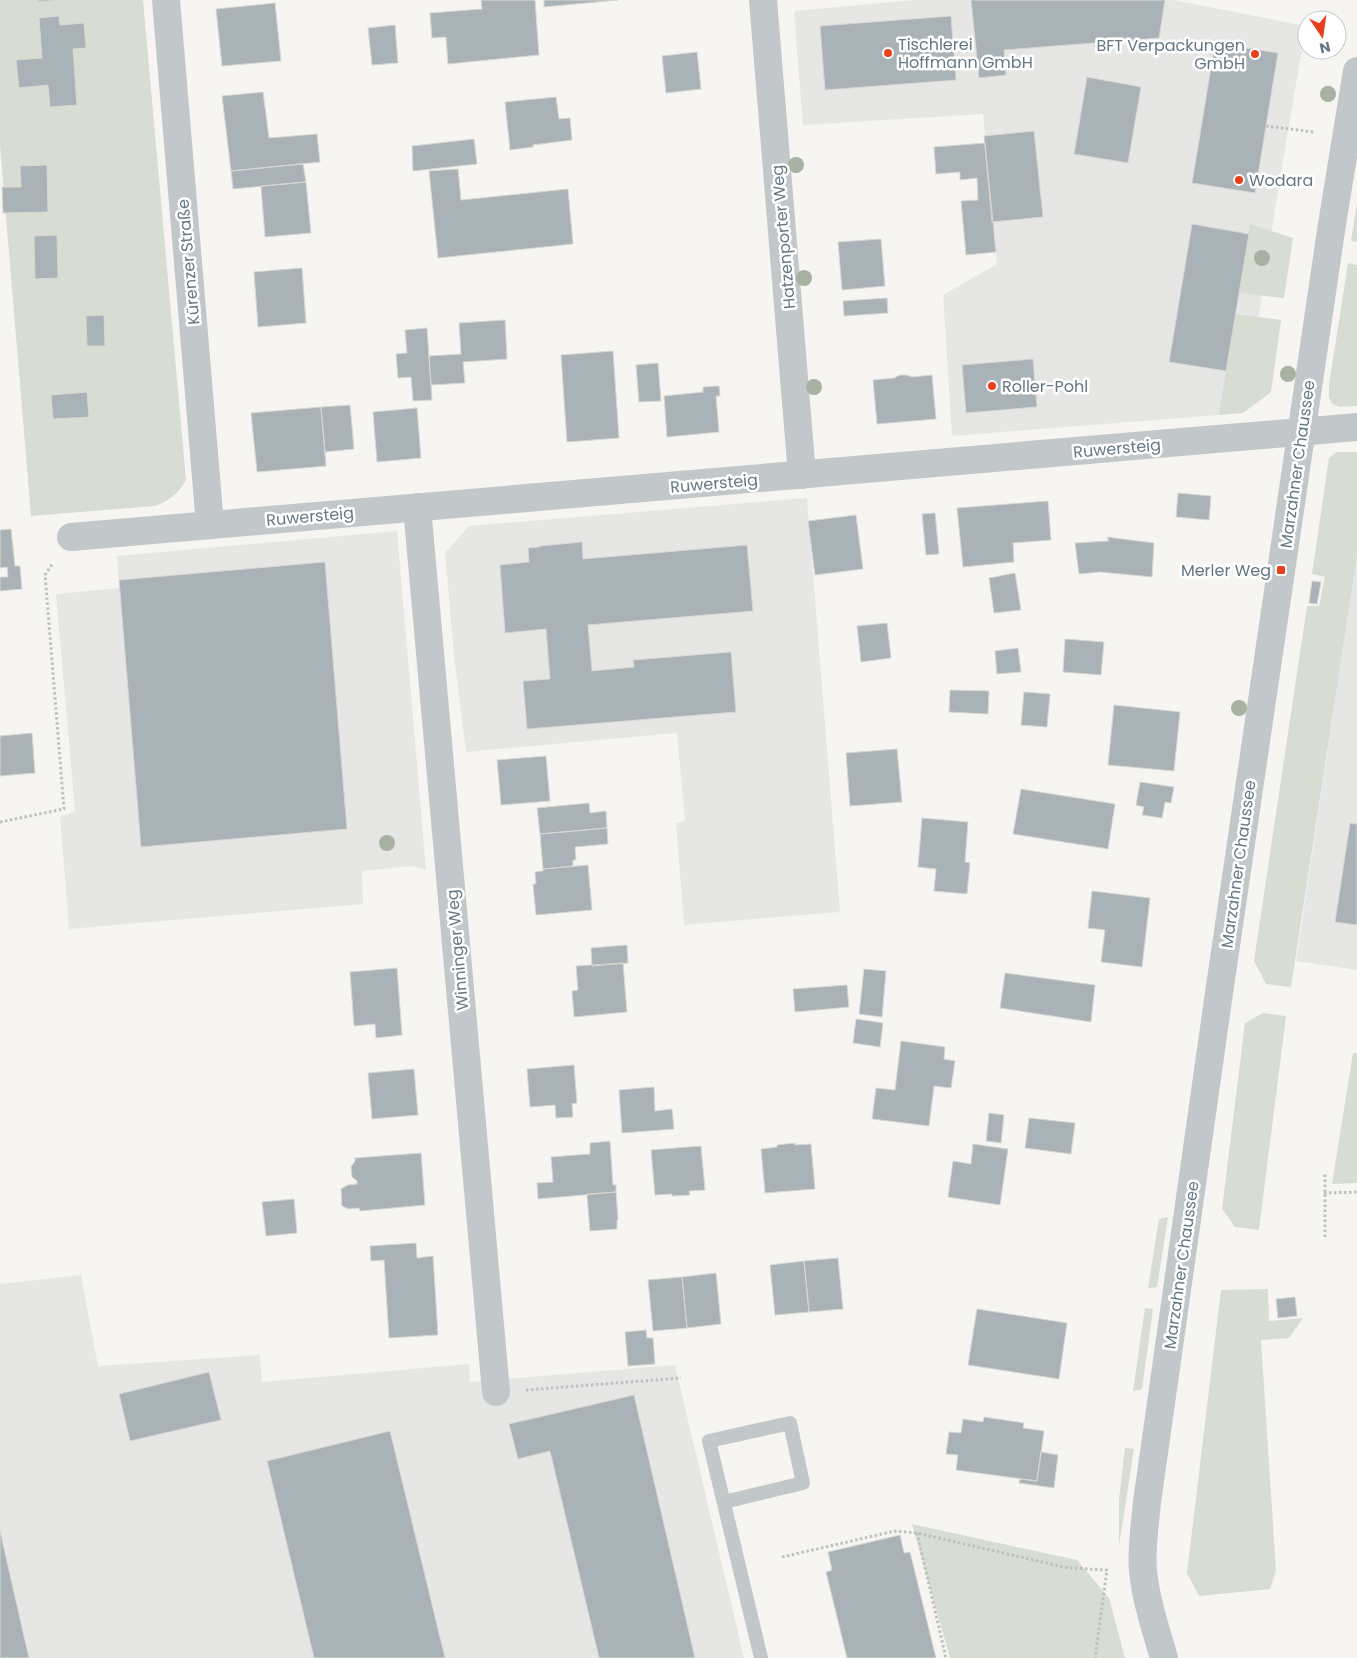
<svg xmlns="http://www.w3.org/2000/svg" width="1357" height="1658" font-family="Poppins,sans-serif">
	<rect width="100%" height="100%" fill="#f6f5f1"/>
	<path fill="#e6e7e5" d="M915,0H1173L1306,26L1277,196L1248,388L1219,415L952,436L943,295L997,264L983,114L803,125L794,11Z
		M807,498L840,912L684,925L676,823L685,821L677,733L466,752L454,656L445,553L469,526Z
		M397,531L426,870L412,866L362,871L363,904L69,929L60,817L75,811L56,594L119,588L117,556Z
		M1357,554V970L1296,961Z
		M81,1275L98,1366L260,1355L262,1382L469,1364L470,1382L675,1365L744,1658H0V1284Z"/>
	<path fill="#d7ddd2" d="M0,0H143L186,480C178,494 170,500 155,506L31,516L0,145Z
		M1357,203V242L1351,241Z
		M1250,224L1293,238L1284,298L1239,293Z
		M1348,263L1357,265V406L1340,407L1332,404L1329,397V385Z
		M1235,314L1281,320L1271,392L1243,413L1219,415Z
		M1337,452H1357V556L1291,987L1266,984L1254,961L1307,606H1319L1325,577L1312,574L1329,458Z
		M1263,1013L1286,1016L1259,1230L1235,1227L1222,1209L1245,1023Z
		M1353,1053H1357V1183L1332,1184Z
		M1168,1217L1157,1287L1148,1288L1159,1219Z
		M1268,1289L1269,1321L1303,1318L1289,1338L1261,1340L1276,1571L1270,1589L1199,1596L1187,1573L1221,1290Z
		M1145,1308L1153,1309L1142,1389L1133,1391Z
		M1125,1448L1134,1449L1119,1546V1499Z
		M912,1524L1077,1560L1109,1598L1125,1658H950Z"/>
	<path fill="#a9b3b7" stroke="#d7d7d4" d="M38,0H61L38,2Z
		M481,0H535L539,55L448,64L446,37L432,38L430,13L482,9Z
		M544,0H618L544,7Z
		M971,0H1165L1159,38L1004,50L1006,75L979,78Z
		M275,3L281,61L222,66L216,9Z
		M59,16L60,25L84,23L86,48L73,49L77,105L50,107L48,85L19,88L16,60L42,58L39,18Z
		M951,16L956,80L825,90L820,26Z
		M395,25L398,63L372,65L368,28Z
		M1215,43L1278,53L1255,193L1192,183Z
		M697,52L701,89L666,93L662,56Z
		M1087,77L1141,87L1128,163L1074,154Z
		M263,92L269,138L317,134L320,162L231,171L222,96Z
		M556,97L559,119L570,118L572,140L533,145V147L510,150L505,102Z
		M1034,131L1043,217L992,222L984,136Z
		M474,139L477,164L413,171L412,146Z
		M985,143L996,252L966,255L961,201L978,200L977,178L960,180V172L936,174L934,147Z
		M303,164L306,182L233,189L231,171Z
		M47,165L48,212L3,213L2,187H21L20,166Z
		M458,169L461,200L568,189L573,244L438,258L429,171Z
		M306,182L311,233L265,237L261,186Z
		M1192,224L1249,234L1226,371L1169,362Z
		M57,235L58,278L35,279L34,236Z
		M881,239L885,286L842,290L838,242Z
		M302,268L306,323L258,327L254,272Z
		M887,298L888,313L844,316L843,301Z
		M104,315L105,346H87L86,316Z
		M505,320L507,359L463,362L465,383L431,385L429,356L461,354L459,323Z
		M427,328L432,400L413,401L411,377L398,378L396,354L407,353L405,330Z
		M613,351L619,438L567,442L561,355Z
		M1033,359L1037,407L966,413L962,365Z
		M658,363L661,401L639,402L636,365Z
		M900,375H906L912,377L932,375L936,419L877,424L873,380L894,378Z
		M719,386L720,396H716L719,432L667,437L664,396L703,392V387Z
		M87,392L89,417L53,419L51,395Z
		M350,405L354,449L325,452L321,407Z
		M321,407L326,466L257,472L251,413Z
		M417,408L421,458L377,462L373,412Z
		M1178,493L1211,496L1209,520L1176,517Z
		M1048,501L1051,540L1013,543L1014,562L963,567L957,508Z
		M935,513L939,554L926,555L922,514Z
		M856,515L863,569L815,575L808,521Z
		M11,529L15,566H20L22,589L0,591V577H8L7,567L0,568V530Z
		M1107,537L1154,543L1152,577L1100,572L1079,574L1075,543L1109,541Z
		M582,542L583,559L747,545L753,611L588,625L592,671L634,667L633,660L731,652L736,712L527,729L523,681L550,679L546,629L505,633L500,565L529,562L528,548L540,547V546Z
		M325,562L347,829L141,847L119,580Z
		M1015,573L1021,610L994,613L989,578Z
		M1312,581L1321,582L1317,604L1309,603Z
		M887,623L891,658L861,662L857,626Z
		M1065,639L1104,642L1101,675L1063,672Z
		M1018,648L1021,672L997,674L995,651Z
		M950,690L989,691L988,714L949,712Z
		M1024,692L1050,694L1047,727L1021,725Z
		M1114,705L1180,712L1174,771L1108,765Z
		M32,733L35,773L0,776V736Z
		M897,749L902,802L850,806L846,753Z
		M546,756L550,801L501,805L497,760Z
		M1140,782L1174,787L1171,803L1165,802L1162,818L1142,815L1144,807L1136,805Z
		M1021,789L1115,804L1108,849L1013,834Z
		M589,803L590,813L606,811L607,828L540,834L537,808Z
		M922,818L968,822L965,862L970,863L967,894L934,891L936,869L918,867Z
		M1350,823L1357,824V925L1335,922Z
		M607,828L608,844L575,847L576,860H573V866L543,869L540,834Z
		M588,865L592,910L536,915L533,884H536L535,872L543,871V869Z
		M1092,891L1150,898L1142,967L1101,962L1105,930L1088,928Z
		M627,945L628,963L592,966L591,948Z
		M623,963L627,1012L574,1017L572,991L578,990L576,966Z
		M397,968L402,1035L376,1038L375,1024L354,1026L350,972Z
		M864,969L886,971L882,1017L859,1014Z
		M1005,973L1095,985L1091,1022L1000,1008Z
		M847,985L849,1007L795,1012L793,989Z
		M856,1019L883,1023L880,1047L853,1043Z
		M901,1041L945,1047L944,1059L955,1061L951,1088L934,1086L929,1126L872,1119L876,1088L895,1090Z
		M574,1065L577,1103L572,1104L573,1117L556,1118L555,1105L530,1107L527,1069Z
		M414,1069L418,1115L372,1119L368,1073Z
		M654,1087L655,1111L672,1109L674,1129L622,1133L619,1090Z
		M989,1113L1004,1115L1001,1143L986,1141Z
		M1029,1118L1075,1123L1071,1154L1025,1148Z
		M610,1141L613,1185H616V1192L538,1199L537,1183L553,1182L551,1157L590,1154V1143Z
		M795,1143V1145L811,1144L815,1189L765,1193L761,1149L777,1147V1145Z
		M973,1144L1008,1149L1000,1205L948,1197L953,1161L971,1164Z
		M701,1146L705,1190L689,1191L690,1195L672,1196V1194L655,1195L651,1150Z
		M421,1153L425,1205L360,1211L359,1208L349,1209L342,1206L341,1189L348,1185L357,1184V1181L352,1177L351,1167L355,1161V1158Z
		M616,1192L618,1219L617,1220V1229L590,1231L587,1194Z
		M294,1199L297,1233L266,1236L262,1202Z
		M416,1243L417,1258L433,1256L438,1335L389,1338L384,1260L371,1261L370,1246Z
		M838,1258L843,1309L809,1312L804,1261Z
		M804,1261L809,1312L775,1315L770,1265Z
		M716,1273L721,1324L687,1328L682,1277Z
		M682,1277L687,1328L653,1331L648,1280Z
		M1295,1297L1297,1316L1278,1318L1276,1299Z
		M977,1309L1067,1323L1059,1379L968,1365Z
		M646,1330L647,1338H653L655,1364L628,1366L625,1332Z
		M209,1372L221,1420L130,1441L119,1394Z
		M634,1395L695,1658H599L550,1451L518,1459L509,1424Z
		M984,1417L1024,1423L1023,1428L1044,1431L1037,1481L956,1470L958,1455L946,1454L949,1432L961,1433L963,1419L983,1422Z
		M390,1431L445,1658H314L267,1461Z
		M1041,1452L1058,1455L1054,1488L1019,1483L1020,1479L1037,1481Z
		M0,1531L29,1658H0Z
		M900,1535L904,1553L910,1552L936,1658H847L826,1572L832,1570L828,1552Z"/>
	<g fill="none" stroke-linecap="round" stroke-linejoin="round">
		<path stroke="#bec0c2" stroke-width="3" stroke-dasharray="2.5 2.5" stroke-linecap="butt" d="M1266,126L1314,132
			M0,822L64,809L45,575L53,563
			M1324,1193L1357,1192
			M1325,1237V1173
			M526,1390L681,1378
			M917,1533L946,1658
			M782,1557L895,1531L917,1533L1068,1568L1107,1570L1095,1658"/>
		<path stroke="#c2c7c9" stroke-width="14" d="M724,1502L803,1483L790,1423L709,1441L761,1658"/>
		<path stroke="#c2c7c9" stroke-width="28" d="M166,0L210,525
			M763,0L802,475
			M417,507L496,1392
			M71,537L1357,427"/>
		<path stroke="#c2c7c9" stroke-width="28" d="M1164,1658C1156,1630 1146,1601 1143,1571C1141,1548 1145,1525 1147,1502L1219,993L1332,224L1357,71"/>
	</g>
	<g fill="#a8b2a2">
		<circle cx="1328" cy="94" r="8"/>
		<circle cx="796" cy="165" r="8"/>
		<circle cx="1262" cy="258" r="8"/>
		<circle cx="804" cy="278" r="8"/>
		<circle cx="1288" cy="374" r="8"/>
		<circle cx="814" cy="387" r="8"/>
		<circle cx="1239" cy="708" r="8"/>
		<circle cx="387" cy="843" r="8"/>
	</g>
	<g fill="#ea3f1d" stroke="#fff" stroke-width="2">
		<circle cx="888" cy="53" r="5"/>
		<circle cx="1255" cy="54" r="5"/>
		<circle cx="1239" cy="180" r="5"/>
		<circle cx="992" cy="386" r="5"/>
		<rect x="1276" y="565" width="10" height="10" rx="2.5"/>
	</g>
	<g text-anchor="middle" stroke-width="5" stroke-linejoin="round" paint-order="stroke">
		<g font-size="16" fill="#637884" stroke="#fff" text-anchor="start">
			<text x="898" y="50">Tischlerei<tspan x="898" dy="18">Hoffmann GmbH</tspan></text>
			<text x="1245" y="51" text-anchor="end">BFT Verpackungen<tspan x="1245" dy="18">GmbH</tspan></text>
			<text x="1249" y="186">Wodara</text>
			<text x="1002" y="392">Roller-Pohl</text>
			<text x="1271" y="576" text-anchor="end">Merler Weg</text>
		</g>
		<g font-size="16" fill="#637884" stroke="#fff">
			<text transform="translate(783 237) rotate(-95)" y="6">Hatzenporter Weg</text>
			<text transform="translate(188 262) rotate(-95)" y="6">Kürenzer Straße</text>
			<text transform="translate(1117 448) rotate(-5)" y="6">Ruwersteig</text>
			<text transform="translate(1297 464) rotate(-82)" y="6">Marzahner Chaussee</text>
			<text transform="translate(714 483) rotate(-5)" y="6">Ruwersteig</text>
			<text transform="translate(310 516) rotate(-5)" y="6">Ruwersteig</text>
			<text transform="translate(1238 864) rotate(-82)" y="6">Marzahner Chaussee</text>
			<text transform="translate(457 950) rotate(-95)" y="6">Winninger Weg</text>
			<text transform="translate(1181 1265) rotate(-82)" y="6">Marzahner Chaussee</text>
		</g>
	</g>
	<g transform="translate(1322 35) rotate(167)"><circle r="24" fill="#ffffff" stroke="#c1c9ce"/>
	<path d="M0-4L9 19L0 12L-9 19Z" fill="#ea3f1d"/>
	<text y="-8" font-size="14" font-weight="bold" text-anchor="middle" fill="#637884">N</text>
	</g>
</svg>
